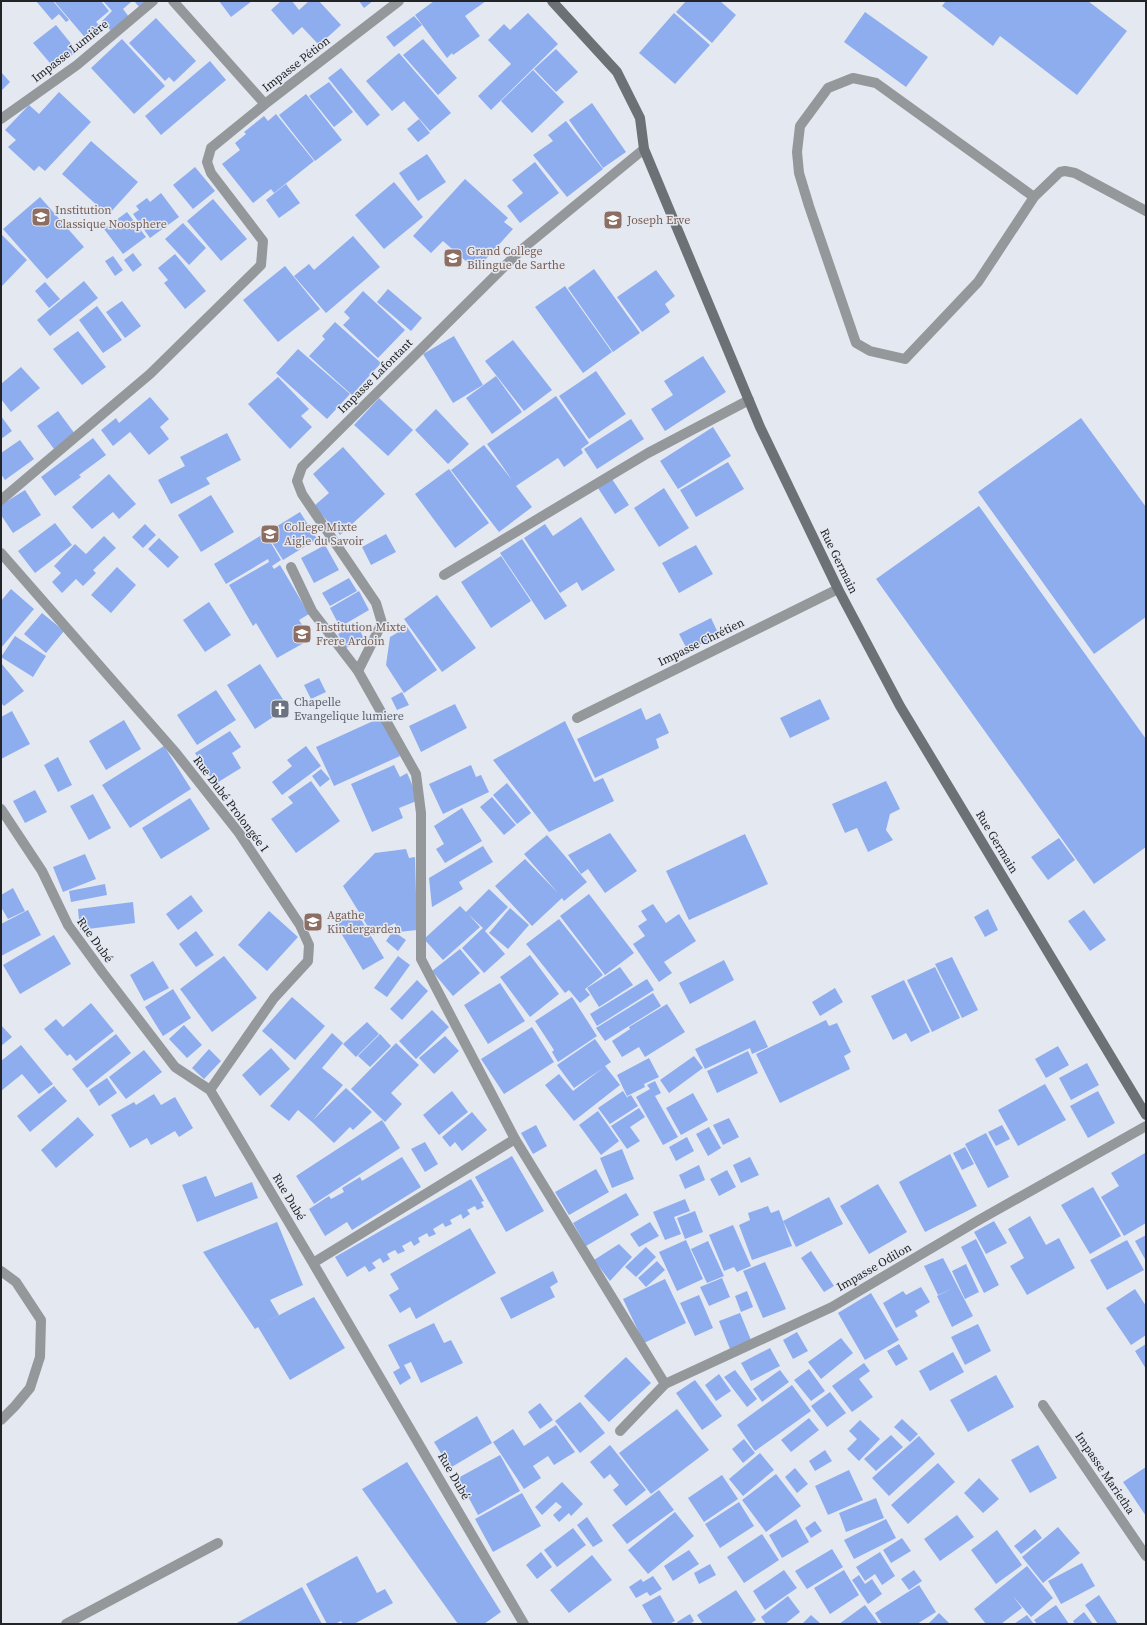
<svg xmlns="http://www.w3.org/2000/svg" width="1147" height="1625" font-family="'Source Serif 4',serif">
	<rect width="100%" height="100%" fill="#e4e8f1"/>
	<path fill="#8eadef" d="M36,1H53L69,20L66,22L59,14L52,20Z
		M54,1H101L109,11L96,22L103,29L88,41Z
		M103,1H130L131,2L123,9L129,17L112,32L102,21L112,11Z
		M134,1H148L140,8Z
		M219,1H252L231,17Z
		M281,1H292L299,10L309,1H319L341,25L319,45L302,27L293,35L271,10Z
		M359,1H373L364,8Z
		M434,1H486L465,16L480,36L453,55L452,53L447,58L415,15Z
		M686,1H720L736,15L712,43L676,12Z
		M946,1H1088L1127,31L1077,95L1000,36L993,46L942,6Z
		M865,12L928,57L906,87L844,42Z
		M528,13L558,44L491,110L478,96L511,64L488,40L504,24L510,30Z
		M674,13L710,45L675,84L639,53Z
		M414,16L422,25L394,47L386,37Z
		M156,18L196,61L174,82L169,77L165,81L129,43Z
		M56,25L77,51L55,69L33,43Z
		M122,39L165,86L134,114L91,68Z
		M423,39L457,78L438,95L403,55Z
		M556,49L578,72L556,92L534,69Z
		M399,53L451,113L430,131L404,101L392,111L366,81Z
		M210,61L226,80L161,135L145,116Z
		M341,68L380,115L367,126L328,78Z
		M533,70L564,102L532,133L501,101Z
		M1,72L10,82L1,91Z
		M329,82L353,112L334,127L309,96Z
		M59,92L91,122L45,171L39,166L34,171L8,147L16,140L5,130L29,105L39,114Z
		M306,94L342,140L315,161L279,115Z
		M592,103L626,152L603,168L569,120Z
		M276,114L314,161L274,193L271,189L253,203L222,164L240,150L235,143L246,134L244,132L264,116L268,121Z
		M419,119L430,133L418,142L407,129Z
		M566,121L603,169L567,197L533,155L553,141L548,135Z
		M91,141L138,182L108,215L62,174Z
		M427,154L446,182L418,201L399,173Z
		M535,162L559,193L520,223L507,206L523,193L512,180Z
		M195,167L215,191L193,209L173,185Z
		M465,179L508,218L504,222L513,229L476,270L443,241L431,253L413,236Z
		M394,182L423,217L384,249L355,215Z
		M286,184L300,203L279,218L266,200Z
		M161,193L179,217L150,238L133,214L139,210L136,206L147,198L150,202Z
		M40,197L84,247L47,279L3,229Z
		M213,199L247,239L221,261L187,221Z
		M127,212L146,237L123,254L104,229Z
		M183,223L206,248L189,265L165,239Z
		M1,234L27,260L1,287Z
		M353,236L380,267L326,313L294,276L309,264L314,270Z
		M133,253L142,265L133,272L124,260Z
		M175,254L206,291L185,309L164,283L168,280L158,268Z
		M113,256L123,270L115,276L105,261Z
		M285,266L320,309L278,342L243,300Z
		M594,269L640,333L613,352L568,288Z
		M656,270L675,296L665,304L670,312L642,332L617,297Z
		M84,281L98,298L50,336L37,320Z
		M45,282L60,299L49,308L35,291Z
		M565,286L612,352L583,373L535,307Z
		M388,289L422,318L411,331L377,302Z
		M363,291L405,330L378,358L343,325L350,318L344,312Z
		M122,301L141,326L125,338L106,312Z
		M97,306L122,340L103,353L79,320Z
		M335,322L381,363L352,395L309,356L325,339L322,336Z
		M78,331L106,367L82,385L53,349Z
		M454,336L483,385L453,403L423,354Z
		M513,340L552,390L524,411L485,361Z
		M298,349L350,394L327,419L276,373Z
		M703,356L726,392L665,431L651,409L673,395L664,381Z
		M21,367L40,388L11,412L1,399V384Z
		M596,371L626,414L589,439L559,396Z
		M496,376L522,412L492,434L466,398Z
		M278,377L309,409L301,416L312,427L290,449L248,404Z
		M556,396L589,443L581,449L583,453L564,467L558,458L516,486L532,507L499,532L451,470L484,445L512,480L487,444Z
		M150,397L169,419L160,427L169,439L149,455L130,432L113,446L101,430L116,418L119,423Z
		M379,398L413,430L388,456L354,425Z
		M436,409L469,444L448,464L415,430Z
		M58,411L75,434L54,449L37,426Z
		M1,416L12,431L1,439Z
		M1081,418L1146,507V617L1094,654L978,492Z
		M631,419L644,439L597,469L584,449Z
		M713,427L731,456L678,489L660,461Z
		M227,433L241,460L206,478L210,484L171,504L158,480L185,466L180,457Z
		M93,438L106,455L79,475L81,477L55,496L41,477Z
		M20,440L34,459L5,480L1,474V453Z
		M343,447L385,494L340,535L314,506L329,493L313,474Z
		M728,462L744,489L696,517L680,490Z
		M449,469L489,523L455,548L415,494Z
		M109,474L136,504L119,519L113,512L92,529L72,507Z
		M612,479L629,505L615,514L598,488Z
		M664,488L689,528L659,547L634,508Z
		M25,490L41,515L13,533L1,515V505Z
		M211,495L234,532L201,552L178,515Z
		M979,506L1146,739V847L1094,884L876,579Z
		M300,512L317,539L283,560L266,533Z
		M581,517L615,570L582,591L577,582L560,593L524,538L545,524L553,536Z
		M55,523L72,545L35,573L18,551Z
		M145,524L156,535L143,548L132,537Z
		M265,533L281,560L272,566L274,569L280,565L309,614L299,620L311,639L277,658L256,623L253,626L229,585L269,562L268,559L226,584L214,564Z
		M386,534L396,552L371,565L362,547Z
		M104,536L116,548L93,570L96,573L83,586L76,579L62,593L52,582L61,573L54,566L75,544L86,554Z
		M159,538L179,557L168,568L148,549Z
		M522,539L567,606L545,620L500,553Z
		M325,545L339,570L314,583L301,558Z
		M696,545L713,574L679,593L662,563Z
		M501,556L531,601L491,628L461,582Z
		M117,567L136,585L111,613L91,595Z
		M349,578L357,591L330,606L322,593Z
		M11,589L34,609L1,648V601Z
		M359,591L369,610L340,627L330,608Z
		M437,595L476,648L442,672L404,619Z
		M209,602L231,635L205,652L183,620Z
		M42,613L64,631L46,653L24,634Z
		M711,618L719,635L688,651L679,634Z
		M357,624L364,639L346,648L338,634Z
		M407,627L437,670L404,693L386,665L390,637Z
		M15,636L46,656L33,677L1,657Z
		M1,663L24,691L4,706L1,703Z
		M260,664L288,707L255,729L227,685Z
		M319,678L326,692L311,699L304,685Z
		M216,690L236,720L197,745L177,715Z
		M402,692L409,705L397,710L391,698Z
		M820,699L830,719L790,738L780,718Z
		M455,704L467,728L421,752L409,726Z
		M641,708L646,720L660,713L669,733L656,739L659,748L595,778L577,739Z
		M12,711L30,744L1,759V717Z
		M382,717L400,756L334,786L316,747Z
		M124,720L141,749L106,770L89,741Z
		M565,721L594,782L603,778L614,801L549,832L493,760Z
		M230,731L241,747L232,753L241,768L215,784L195,753Z
		M164,746L191,789L130,828L102,785Z
		M306,746L321,766L282,795L272,782L292,766L287,760Z
		M58,757L72,785L58,792L44,765Z
		M394,765L400,777L407,773L419,800L399,808L403,818L372,832L351,784Z
		M471,765L476,777L481,775L489,792L443,814L429,784Z
		M321,769L330,779L320,787L312,776Z
		M311,781L340,821L296,853L271,819L293,803L288,797Z
		M886,781L900,809L890,814L886,830L893,840L868,852L857,828L845,833L832,804Z
		M507,783L531,813L517,824L493,795Z
		M35,790L47,812L25,823L13,801Z
		M93,794L111,828L89,840L70,806Z
		M492,797L516,825L504,835L480,807Z
		M190,798L210,829L161,859L142,828Z
		M462,808L482,841L445,863L436,849L444,844L434,826Z
		M610,833L637,871L605,893L588,869L581,874L568,855Z
		M745,834L768,884L689,920L666,871Z
		M547,835L587,882L564,901L562,898L532,926L495,886L525,859L558,893L524,854Z
		M1059,838L1075,860L1048,880L1031,857Z
		M483,846L493,862L459,882L463,889L432,907L429,878Z
		M406,849L409,858L415,857L417,930L398,932L395,923L373,935L343,886L375,853Z
		M85,854L96,879L63,892L53,867Z
		M105,884L107,895L71,902L69,891Z
		M13,888L25,911L8,919L1,907V895Z
		M489,889L508,907L485,931L505,954L484,973L462,948L483,928L468,914L480,927L443,960L424,939L460,906L466,912Z
		M589,894L634,953L605,975L560,916Z
		M191,895L203,911L178,930L166,914Z
		M133,902L135,923L80,930L78,909Z
		M653,904L666,923L679,914L696,941L664,962L672,973L659,982L633,944L645,936L638,926L647,920L641,911Z
		M510,908L529,925L508,949L489,933Z
		M988,909L998,930L985,937L974,917Z
		M28,910L41,935L1,956V924Z
		M1084,910L1106,940L1090,951L1068,921Z
		M269,911L298,937L267,971L238,945Z
		M356,911L384,958L363,970L335,923Z
		M559,919L603,975L585,989L590,995L580,1003L569,990L565,993L526,944Z
		M196,931L214,955L196,967L179,944Z
		M393,931L406,940L398,951L386,941Z
		M54,935L71,964L20,994L3,965Z
		M460,949L480,973L453,996L432,971Z
		M530,955L559,994L530,1017L500,977Z
		M224,956L257,998L212,1032L180,989Z
		M398,956L410,965L387,997L374,988Z
		M952,957L978,1010L962,1018L935,964Z
		M724,960L734,980L690,1004L679,983Z
		M153,961L169,988L144,1001L130,975Z
		M620,967L633,985L599,1007L587,988Z
		M935,967L960,1018L932,1032L907,980Z
		M647,979L654,990L597,1026L590,1014Z
		M417,980L428,991L402,1020L390,1009Z
		M904,980L930,1032L911,1042L906,1033L893,1040L871,996Z
		M500,983L525,1021L488,1044L464,1005Z
		M835,988L843,1002L820,1016L812,1002Z
		M173,989L191,1018L163,1036L145,1007Z
		M653,993L661,1006L605,1041L596,1028Z
		M292,997L325,1026L295,1060L262,1031Z
		M572,997L597,1036L558,1062L552,1052L554,1050L535,1021Z
		M91,1003L114,1031L76,1061L70,1054L67,1056L44,1029L56,1019L63,1027Z
		M667,1004L685,1032L645,1057L639,1047L622,1057L612,1041L630,1029L629,1027Z
		M432,1010L449,1027L416,1059L399,1041Z
		M755,1020L768,1047L752,1054L750,1048L705,1069L695,1049Z
		M826,1020L829,1026L837,1023L851,1052L844,1056L850,1069L780,1103L756,1054Z
		M367,1022L379,1034L356,1057L343,1044Z
		M1,1025L12,1037L1,1046Z
		M184,1025L202,1045L187,1058L169,1039Z
		M532,1027L554,1062L504,1094L481,1059Z
		M332,1033L343,1043L322,1068L343,1085L313,1120L346,1088L372,1112L353,1130L350,1127L334,1143L312,1122L298,1110L289,1121L270,1106Z
		M116,1034L131,1053L87,1088L72,1069Z
		M380,1034L391,1046L370,1067L358,1056Z
		M445,1036L459,1051L434,1074L419,1058Z
		M595,1039L611,1062L605,1066L620,1085L574,1121L545,1085L559,1074L573,1091L603,1068L574,1088L557,1065Z
		M396,1043L419,1065L391,1093L402,1104L385,1122L351,1089Z
		M21,1045L53,1084L39,1094L22,1074L1,1091V1061Z
		M1058,1046L1069,1065L1046,1078L1035,1059Z
		M271,1048L290,1069L260,1096L242,1075Z
		M209,1049L221,1061L204,1079L192,1068Z
		M144,1050L162,1072L126,1099L109,1077Z
		M748,1051L758,1073L717,1093L707,1071Z
		M694,1056L703,1068L669,1093L660,1080Z
		M649,1058L659,1077L644,1084L645,1087L627,1096L617,1075Z
		M1087,1063L1099,1085L1071,1100L1059,1078Z
		M107,1078L117,1093L99,1106L89,1090Z
		M655,1081L661,1093L655,1096L678,1137L663,1145L636,1097L650,1089L647,1085Z
		M1045,1084L1066,1120L1018,1146L998,1110Z
		M54,1086L67,1101L30,1132L17,1116Z
		M452,1091L468,1112L439,1135L423,1115Z
		M623,1091L628,1099L627,1097L631,1095L638,1106L610,1124L598,1108Z
		M1098,1091L1115,1123L1088,1138L1070,1106Z
		M693,1093L708,1120L681,1135L666,1108Z
		M154,1094L161,1105L175,1097L193,1128L179,1137L175,1131L151,1145L147,1138L130,1148L111,1115L134,1102L136,1105Z
		M639,1108L645,1117L630,1127L640,1141L627,1149L611,1126Z
		M598,1111L619,1141L601,1155L579,1125Z
		M472,1112L487,1130L462,1151L455,1142L450,1147L442,1137Z
		M78,1117L94,1135L56,1168L41,1150Z
		M729,1118L739,1137L723,1145L713,1125Z
		M382,1120L400,1148L314,1204L296,1176Z
		M536,1125L547,1146L533,1154L521,1133Z
		M1002,1125L1010,1139L996,1146L988,1132Z
		M709,1127L721,1148L708,1156L696,1134Z
		M986,1133L1009,1177L988,1188L965,1144Z
		M687,1137L694,1151L676,1161L669,1147Z
		M425,1142L438,1164L425,1172L411,1149Z
		M965,1147L974,1164L962,1170L953,1153Z
		M622,1149L634,1179L612,1188L600,1158Z
		M1145,1153L1146,1223L1124,1236L1101,1197L1119,1186L1111,1173Z
		M950,1154L977,1206L925,1232L899,1182Z
		M512,1156L544,1211L506,1232L475,1177Z
		M402,1157L421,1187L352,1230L347,1222L325,1236L309,1209L329,1196L331,1199L344,1192L342,1188L360,1177L362,1181Z
		M750,1157L759,1175L741,1183L733,1165Z
		M699,1165L705,1180L685,1189L679,1175Z
		M596,1169L609,1192L569,1215L555,1192Z
		M727,1170L736,1187L719,1196L710,1179Z
		M206,1176L215,1197L252,1182L258,1198L197,1222L182,1185Z
		M471,1179L484,1201L481,1202L484,1207L477,1210L475,1206L467,1210L470,1214L463,1219L461,1214L450,1220L452,1224L445,1227L443,1223L433,1229L436,1234L429,1237L427,1233L418,1238L420,1242L414,1246L411,1241L402,1246L405,1251L398,1254L395,1250L387,1254L390,1259L383,1263L380,1258L372,1263L376,1268L369,1272L365,1266L347,1277L335,1257Z
		M878,1184L907,1232L869,1254L840,1206Z
		M1093,1187L1121,1236L1090,1254L1061,1205Z
		M626,1193L639,1215L586,1246L573,1223Z
		M829,1197L843,1224L796,1247L783,1221L792,1246L752,1260L739,1225L750,1220L748,1213L768,1206L771,1213L779,1210L783,1221Z
		M685,1199L690,1211L674,1217L681,1234L665,1240L653,1212Z
		M695,1211L703,1232L685,1239L677,1218Z
		M1030,1216L1046,1245L1059,1238L1075,1268L1027,1295L1010,1266L1024,1258L1008,1229Z
		M994,1221L1007,1243L986,1254L974,1232Z
		M277,1222L303,1285L270,1300L279,1315L262,1324L314,1297L345,1348L290,1380L258,1327L255,1329L203,1252Z
		M650,1222L659,1236L639,1247L630,1234Z
		M733,1225L751,1266L737,1272L734,1267L724,1271L709,1235Z
		M470,1228L496,1273L416,1319L410,1307L400,1313L389,1295L399,1289L390,1274Z
		M1146,1235V1261L1135,1241Z
		M976,1239L999,1285L984,1293L961,1247Z
		M686,1240L703,1279L677,1291L659,1252Z
		M1127,1240L1144,1270L1107,1290L1090,1260Z
		M708,1241L724,1276L707,1283L691,1249Z
		M619,1244L632,1257L610,1281L594,1260Z
		M646,1247L656,1257L636,1277L625,1267Z
		M811,1251L834,1286L824,1292L801,1258Z
		M943,1258L973,1316L952,1327L937,1296L953,1288L938,1295L924,1266Z
		M657,1261L665,1270L646,1287L638,1278Z
		M765,1262L786,1309L763,1318L743,1271Z
		M966,1264L979,1292L965,1299L952,1271Z
		M553,1271L558,1282L550,1287L555,1297L511,1319L500,1298Z
		M722,1278L730,1297L709,1306L700,1287Z
		M665,1279L686,1323L644,1343L623,1299Z
		M921,1287L930,1302L915,1311L918,1316L896,1328L883,1303L903,1291L906,1295Z
		M1135,1289L1146,1306V1335L1131,1345L1106,1308Z
		M747,1291L753,1307L741,1312L735,1296Z
		M871,1293L899,1340L865,1360L838,1313Z
		M699,1295L713,1328L695,1336L680,1303Z
		M740,1313L751,1340L730,1349L719,1321Z
		M434,1323L444,1343L451,1340L463,1363L421,1383L411,1362L404,1365L411,1378L400,1385L393,1372L400,1368L388,1345Z
		M978,1324L991,1351L965,1365L951,1337Z
		M797,1332L808,1351L793,1359L783,1340Z
		M841,1338L853,1353L821,1379L808,1362Z
		M899,1344L908,1359L896,1366L887,1351Z
		M1146,1344V1369L1135,1351Z
		M770,1348L780,1366L751,1381L741,1363Z
		M953,1352L964,1372L930,1391L919,1371Z
		M626,1357L651,1383L609,1422L584,1396Z
		M864,1363L870,1371L859,1379L873,1397L852,1412L832,1386Z
		M809,1369L825,1391L811,1401L794,1380Z
		M735,1370L757,1399L747,1407L724,1377Z
		M780,1370L789,1382L762,1402L753,1389Z
		M719,1374L731,1391L716,1401L705,1385Z
		M996,1375L1014,1407L968,1432L950,1400Z
		M695,1380L722,1416L702,1430L676,1393Z
		M792,1385L811,1411L755,1451L737,1425Z
		M830,1392L846,1413L827,1427L811,1406Z
		M580,1402L605,1433L580,1453L555,1421Z
		M540,1403L553,1420L540,1429L528,1412Z
		M677,1409L709,1450L651,1494L619,1453Z
		M477,1416L492,1443L450,1468L434,1442Z
		M809,1418L819,1430L791,1452L781,1440Z
		M902,1419L918,1434L910,1442L894,1427Z
		M860,1420L880,1439L859,1461L847,1449L857,1439L849,1431Z
		M556,1425L575,1452L554,1465L548,1456L533,1466L541,1478L524,1489L493,1442L513,1429L524,1446Z
		M891,1435L903,1447L876,1471L864,1459Z
		M919,1436L935,1454L889,1496L872,1478Z
		M744,1439L755,1453L743,1463L732,1449Z
		M610,1445L646,1490L626,1506L613,1490L619,1485L610,1474L604,1479L590,1462Z
		M1038,1445L1057,1478L1030,1493L1011,1460Z
		M825,1450L832,1461L815,1471L809,1461Z
		M760,1453L774,1470L743,1496L729,1479Z
		M500,1455L520,1491L478,1515L458,1478Z
		M407,1462L501,1612L484,1624H458L362,1489Z
		M938,1463L955,1482L908,1524L891,1505Z
		M1146,1467V1516L1123,1482Z
		M795,1468L808,1484L797,1493L785,1477Z
		M849,1470L863,1500L828,1515L815,1486Z
		M776,1474L801,1506L766,1532L742,1500Z
		M722,1475L738,1499L704,1522L688,1498Z
		M979,1478L999,1499L983,1513L964,1493Z
		M562,1482L583,1504L571,1516L569,1513L559,1522L553,1515L562,1507L556,1502L542,1515L535,1507Z
		M659,1490L674,1510L627,1544L612,1525Z
		M522,1493L541,1526L493,1552L475,1519Z
		M876,1498L884,1518L846,1532L839,1513Z
		M739,1502L754,1526L720,1548L705,1524Z
		M675,1512L694,1536L648,1574L628,1550Z
		M957,1515L974,1537L940,1561L924,1539Z
		M587,1517L603,1541L593,1547L577,1525Z
		M796,1519L809,1542L782,1558L769,1535Z
		M886,1519L896,1538L854,1559L844,1540Z
		M815,1521L822,1531L811,1538L805,1528Z
		M1058,1527L1080,1553L1043,1583L1022,1557Z
		M573,1528L586,1545L557,1567L544,1550Z
		M1035,1529L1042,1538L1021,1554L1014,1546Z
		M997,1530L1022,1565L996,1584L971,1550Z
		M762,1534L779,1560L744,1583L727,1557Z
		M902,1538L911,1551L891,1563L883,1550Z
		M832,1549L843,1567L807,1589L795,1571Z
		M689,1550L699,1564L673,1581L664,1566Z
		M541,1552L552,1567L537,1579L526,1565Z
		M880,1552L895,1576L882,1585L875,1574L865,1581L856,1567Z
		M592,1555L612,1580L569,1613L550,1590Z
		M357,1556L377,1593L385,1589L393,1603L354,1624H343L341,1621L335,1624H327L306,1584Z
		M1082,1563L1095,1586L1061,1604L1048,1581Z
		M710,1564L716,1575L699,1584L694,1573Z
		M1027,1566L1053,1598L1031,1617L1013,1596L1022,1608L1001,1624H986L974,1609Z
		M784,1570L797,1588L765,1610L753,1591Z
		M844,1570L859,1595L830,1614L814,1588Z
		M914,1570L922,1581L909,1590L901,1579Z
		M859,1575L865,1584L872,1579L882,1594L868,1604L852,1580Z
		M653,1576L662,1589L650,1596L647,1592L636,1598L629,1587L641,1579L643,1582Z
		M919,1585L936,1612L917,1624H882L875,1613Z
		M302,1587L322,1624H235Z
		M736,1590L756,1620L750,1624H703L697,1615Z
		M660,1595L675,1621L669,1624H653L642,1605Z
		M1099,1595L1118,1624H1098L1085,1605Z
		M788,1596L800,1612L785,1624H766L761,1617Z
		M865,1605L879,1624H839Z
		M1056,1605L1069,1624H1037L1034,1620Z
		M1084,1612L1093,1624H1075L1073,1621Z
		M939,1613L950,1624H928Z
		M690,1614L694,1621L690,1624H678L677,1622Z
		M811,1615L821,1624H802Z
		M1027,1615L1034,1624H1014Z"/>
	<g fill="none" stroke-linecap="round" stroke-linejoin="round">
		<path stroke="#94989a" stroke-width="10" d="M1034,197L876,83L853,78L828,88L800,126L797,152L799,173L809,206L856,343L870,351L905,359L978,282L1034,197L1060,172L1065,171L1075,173L1146,211
			M291,567L312,611L358,671L416,774L421,813V959L515,1139L665,1384
			M577,718L838,589
			M1,1271L16,1282L41,1320L40,1357L30,1388L15,1406L1,1420
			M66,1624L218,1543"/>
		<path stroke="#94989a" stroke-width="10" d="M173,1L265,104
			M1,119L77,65L153,1
			M1,500L150,374L261,265L263,241L211,173L207,162L211,148L265,104L399,1
			M1,553L176,753L239,833L300,925L309,945L308,961L274,998L210,1090
			M444,575L648,453L749,400
			M358,671L382,623L376,603L302,494L297,481L302,467L521,250L644,149
			M1,809L42,871L68,925L103,973L175,1067L210,1090L313,1263L524,1624
			M313,1263L515,1139
			M1043,1405L1146,1556
			M620,1431L665,1384L832,1307L979,1220L1146,1126"/>
		<path stroke="#6c7175" stroke-width="10" d="M552,1L617,72L640,118L644,149L760,427L838,589L900,706L1146,1115"/>
	</g>
	<defs>
		<g id="school-square" transform="scale(1)"><rect x="-9" y="-9" width="18" height="18" rx="4" fill="#8d6e63" stroke="#e4e8f1"/><path d="M0-5L7-2L0 1L-7-2ZM-4 1L0 2.5L4 1V4Q0 6-4 4Z" fill="#fff"/></g>
		<g id="church-square" transform="scale(1)"><rect x="-9" y="-9" width="18" height="18" rx="4" fill="#6b7280" stroke="#e4e8f1"/><path d="M-1.2-6h2.4v3.5h3.3v2.4h-3.3V6h-2.4V-.1h-3.3v-2.4h3.3Z" fill="#fff"/></g>
	</defs>
	<g fill-rule="evenodd">
		<use href="#school-square" x="41" y="217"/>
		<use href="#school-square" x="613" y="220"/>
		<use href="#school-square" x="453" y="258"/>
		<use href="#school-square" x="270" y="534"/>
		<use href="#school-square" x="302" y="634"/>
		<use href="#church-square" x="280" y="709"/>
		<use href="#school-square" x="313" y="922"/>
	</g>
	<g text-anchor="middle" stroke-width="3" stroke-linejoin="round" paint-order="stroke">
		<g font-size="12" fill="#222427" stroke="#e4e8f1">
			<text transform="translate(70 51) rotate(-38)" y="4">Impasse Lumière</text>
			<text transform="translate(296 64) rotate(-38)" y="4">Impasse Pétion</text>
			<text transform="translate(375 376) rotate(-45)" y="4">Impasse Lafontant</text>
			<text transform="translate(839 561) rotate(64)" y="4">Rue Germain</text>
			<text transform="translate(701 642) rotate(-26)" y="4">Impasse Chrétien</text>
			<text transform="translate(231 804) rotate(53)" y="4">Rue Dubé Prolongée I</text>
			<text transform="translate(997 842) rotate(59)" y="4">Rue Germain</text>
			<text transform="translate(95 940) rotate(54)" y="4">Rue Dubé</text>
			<text transform="translate(289 1197) rotate(59)" y="4">Rue Dubé</text>
			<text transform="translate(874 1267) rotate(-30)" y="4">Impasse Odilon</text>
			<text transform="translate(1105 1473) rotate(56)" y="4">Impasse Marietha</text>
			<text transform="translate(454 1476) rotate(60)" y="4">Rue Dubé</text>
		</g>
		<g font-size="12" fill="#785e54" stroke="#e4e8f1" text-anchor="start">
			<text x="55" y="214">Institution<tspan x="55" dy="14">Classique Noosphere</tspan></text>
			<text x="627" y="224">Joseph Erve</text>
			<text x="467" y="255">Grand College<tspan x="467" dy="14">Bilingue de Sarthe</tspan></text>
			<text x="284" y="531">College Mixte<tspan x="284" dy="14">Aigle du Savoir</tspan></text>
			<text x="316" y="631">Institution Mixte<tspan x="316" dy="14">Frere Ardoin</tspan></text>
			<text x="327" y="919">Agathe<tspan x="327" dy="14">Kindergarden</tspan></text>
		</g>
		<g font-size="12" fill="#5b616d" stroke="#e4e8f1" text-anchor="start">
			<text x="294" y="706">Chapelle<tspan x="294" dy="14">Evangelique lumiere</tspan></text>
		</g>
	</g>
	<rect width="1147" height="1625" fill="none" stroke="#222427" stroke-width="4"/>
</svg>
